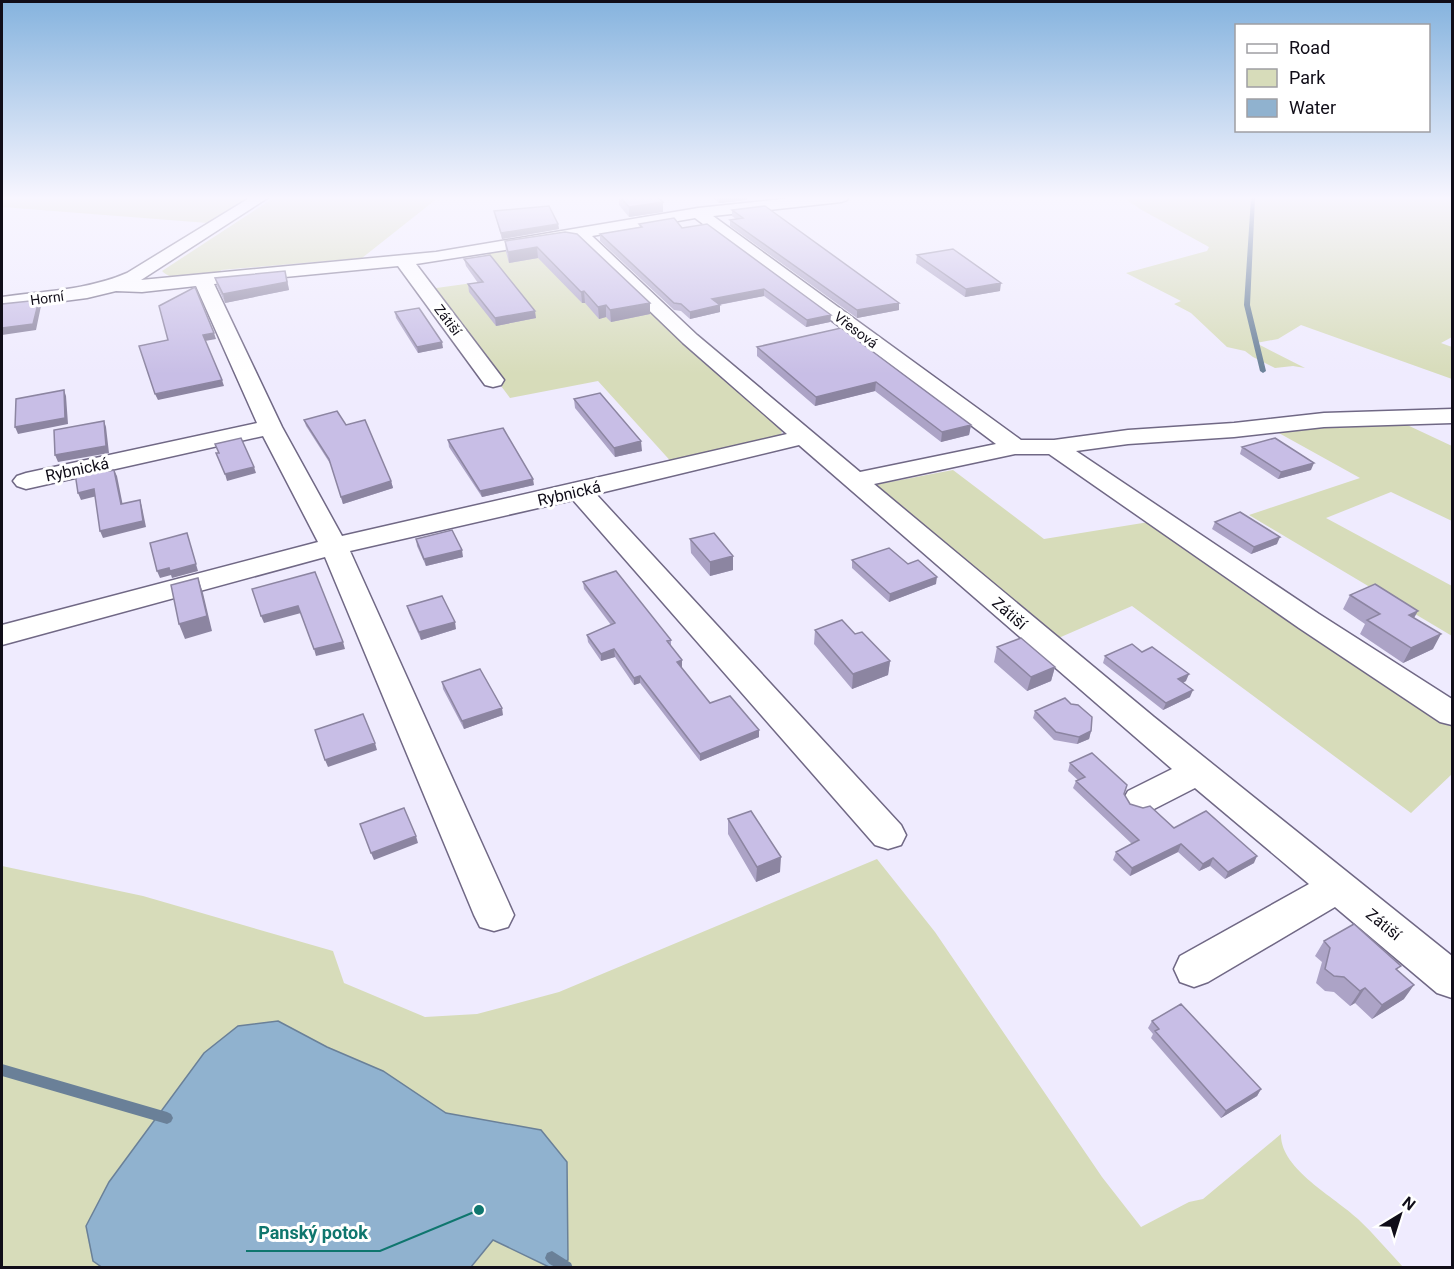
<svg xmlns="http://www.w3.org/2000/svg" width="1454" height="1269" font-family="Roboto,sans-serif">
	<rect width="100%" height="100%" fill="#efebfe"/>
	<path fill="#d7dcba" d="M2,197H250L208,223L2,207Z
		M275,197H439L362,258L221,270L220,273C203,275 174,284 162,271Z
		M1123,197H1452V337L1441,343L1452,347V379L1301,325L1278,339L1256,343L1305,368L1293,366L1275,368L1253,357L1245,351L1227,347L1191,313L1174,304L1181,301L1126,273L1207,251L1209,247L1140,209Z
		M579,237L783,427L781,435L763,444L675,466L598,381L510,398L429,289L509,278L486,253Z
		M1369,424H1405L1452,446V521L1391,492L1326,518L1452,586V636L1249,515L1360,478L1277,432Z
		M953,470L1044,539L1155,521L1452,721V774L1411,813L1132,606L1054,640L869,486Z
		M877,859L935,932L1102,1177L1141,1227L1189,1202L1203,1199L1281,1134C1280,1169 1335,1197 1358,1219C1374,1234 1388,1251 1403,1267H555L568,1260L541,1130L446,1113L383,1071L327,1047L278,1021L204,1053L109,1182L86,1226L93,1261L103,1267H2V866L143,896L333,951L344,983L425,1017L477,1014L559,992Z
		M493,1240L549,1267L471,1268Z"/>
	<path fill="#90b2cf" stroke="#6a8098" stroke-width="1.5" d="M278,1021L327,1047L383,1071L446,1113L541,1130L567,1162L568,1260L555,1267H549L493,1240L471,1267L103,1268L93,1261L86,1226L109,1182L204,1053L238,1026Z"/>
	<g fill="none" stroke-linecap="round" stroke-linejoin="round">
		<path fill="#6a8098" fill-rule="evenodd" d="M1253,197H1258L1255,199L1250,305L1266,371L1263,373L1260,371L1244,305L1251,198Z
			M2,1064L167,1112L171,1114L173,1118L171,1122L167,1124L2,1076Z
			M552,1251L571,1263L573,1268C562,1268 550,1269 545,1258L547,1253Z"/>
		<g stroke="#706885" stroke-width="3">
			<path id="minor" d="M251,197H269L141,280L436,252L698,208L801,197H849L847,200L841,202L713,216L1021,440H1054L1128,430L1234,423L1324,413L1452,409V423L1324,427L1234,437L1128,444L1076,451L1319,614L1452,699V725L1440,722L1299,628L1049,454H1015L874,484L1154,717L1452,956V998L1437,993L1335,907L1208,982L1194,987L1180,982L1174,969L1180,956L1309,884L1195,788L1154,809L1141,813L1128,809L1123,800L1128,791L1172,769L799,445L596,494L901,825L906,835L901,845L888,849L875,845L573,500L350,551L514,915L508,927L494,931L480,927L474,915L325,557L2,645V625L318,542L263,436L26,489L17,486L13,481L17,476L26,473L257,423L196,286L142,292L116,291L87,298L2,309V297C44,291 88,290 127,273ZM695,218L996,444L860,472L697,335L592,236ZM575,239L683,343L787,434L342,536L282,427L214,284L398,266L485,385L493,387L501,385L504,380L416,264Z"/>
		</g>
		<use href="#minor" fill="#fff" fill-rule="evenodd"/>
	</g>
	<path fill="#aca3c6" d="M619,197H658L663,202V212L629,217L619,205Z
		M712,197H747V200L719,203Z
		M732,210L899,303V310L857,318L730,226V220L736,219L732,216Z
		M494,211L558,224L559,229L502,239Z
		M639,224L682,228L831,315L830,322L806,327L764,296L719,305L720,312L690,319L681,311L674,310L600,241V234L640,227Z
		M565,232L650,303V314L611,322L606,317L599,319L585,303H582L538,258L509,263L506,252L505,241Z
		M917,255L1000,291L965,297L916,263Z
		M464,259L536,318L496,326L469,292L468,284L478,283L466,266Z
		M215,278L287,279L289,290L225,303L217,286Z
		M395,312L443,348L418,353L396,318Z
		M841,328L971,425L969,435L941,442L875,391L815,406L757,356V347Z
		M574,399L642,451L615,457L575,408Z
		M304,420L346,425L391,481L393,488L343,504L331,465L306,426Z
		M448,440L534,485L482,497L449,447Z
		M1242,447L1311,470L1278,479L1240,454Z
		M1215,522L1277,544L1251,554L1212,529Z
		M416,539L463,557L426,566L417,546Z
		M690,539L733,570L710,576L691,553Z
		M852,560L908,564L936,584L889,602L852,568Z
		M583,582L671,640V646L682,660V668H681L710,703L759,730V737L700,761L640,683L634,685L615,657L601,661L588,642L587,635L611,625L584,589Z
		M1350,595L1414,618L1433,649L1403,663L1360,634L1365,624L1343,609Z
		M407,606L456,629L421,640L409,613Z
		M815,630L855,634L890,661L888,675L852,689L814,644Z
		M997,647L1055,667L1051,681L1027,691L994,662Z
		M1142,652L1186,681L1183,683L1190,697L1163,710L1103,663L1105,656Z
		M442,682L503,715L464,729L443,689Z
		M1035,711L1091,731L1089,739L1077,744L1054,740L1033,718Z
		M1070,763L1124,794L1130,804L1174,828L1254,863L1225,879L1210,866L1199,871L1178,852L1130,876L1113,860L1116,852L1132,844L1073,788L1076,781L1078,780L1068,771Z
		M728,819L780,872L756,882L728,834Z
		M1324,941L1398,971L1404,999L1372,1019L1355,1003L1350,1006L1334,992L1325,991L1316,983L1322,962L1315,956Z
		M1152,1021L1261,1089L1257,1096L1221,1118L1151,1038L1153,1034L1148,1028Z"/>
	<path fill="#8c85a1" d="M719,197H747V200L719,203Z
		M663,202V212L629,217V207Z
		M558,224L559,229L502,239L501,233Z
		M537,247L538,258L509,263L508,252Z
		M285,271L289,290L225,303L223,294Z
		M1001,283L1000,291L965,297L966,289Z
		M764,289V296L712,306V299Z
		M584,291L585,303H582L581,292Z
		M39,300L41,306L36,330L2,335V328Z
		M650,303V314L611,322L610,310Z
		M899,303V310L857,318V310Z
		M606,305V317L599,319L598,307Z
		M720,305V312L690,319V312Z
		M535,311L536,318L496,326L495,318Z
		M831,315L830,322L806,327L807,320Z
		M214,333L216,339L205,341L203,335Z
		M442,342L443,348L418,353L417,347Z
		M222,380L224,386L158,400L155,394Z
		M876,382L875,391L815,406L816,397Z
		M64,390L66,396L68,424L18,434L15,427Z
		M104,421L106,427L109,453L58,462L55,455Z
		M971,425L969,435L941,442L942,432Z
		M641,441L642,451L615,457L614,448Z
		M1314,463L1311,470L1278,479L1281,472Z
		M254,467L256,473L227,481L225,474Z
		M114,470L117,476L124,511L121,504Z
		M533,479L534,485L482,497L480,491Z
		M391,481L393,488L343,504L341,497Z
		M94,489L97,496L81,500L78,493Z
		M140,500L142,507L146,527L103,538L100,531Z
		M187,533L198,571L172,578L171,575L160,578L157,571Z
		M1280,537L1277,544L1251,554L1254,547Z
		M462,550L463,557L426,566L424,559Z
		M733,556V570L710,576V562Z
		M937,577L936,584L889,602L890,594Z
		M198,578L203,593L212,631L185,639L179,624Z
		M298,606L301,613L264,623L261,616Z
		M1418,611L1410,625L1409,615Z
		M455,622L456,629L421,640L419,632Z
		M1441,634L1433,649L1403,663L1411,648Z
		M343,642L345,649L316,656L314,649Z
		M614,649L615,657L601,661V654Z
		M682,660V668L677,670V662Z
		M890,661L888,675L852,689L853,674Z
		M1055,667L1051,681L1027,691L1031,677Z
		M1189,674L1186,681L1176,686L1178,679Z
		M640,676V683L634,685V678Z
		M1193,690L1190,697L1163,710L1166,703Z
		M502,708L503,715L464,729L462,721Z
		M759,730V737L700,761V754Z
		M1091,731L1089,739L1077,744L1079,737Z
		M375,743L377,750L328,767L325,760Z
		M416,836L418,843L374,860L371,853Z
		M1181,844L1178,852L1130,876L1132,868Z
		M1257,856L1254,863L1225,879L1228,872Z
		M781,857L780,872L756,882L757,867Z
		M1213,858L1210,866L1199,871L1203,864Z
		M1414,985L1404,999L1372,1019L1382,1005Z
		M1365,988L1355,1003L1350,1006L1360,991Z
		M1261,1089L1257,1096L1221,1118L1226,1111Z"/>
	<path fill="#c8bee6" stroke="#8c85a1" stroke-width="1.5" d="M620,197H658L663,202L629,207Z
		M549,206L558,224L501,233L494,211Z
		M765,206L899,303L857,310L730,220L743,218L732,210Z
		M674,218L682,228L707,224L831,315L807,320L764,289L712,299L720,305L690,312L681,304L674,303L600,234L642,227L639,224Z
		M565,232L577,234L650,303L610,310L606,305L598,307L584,291L581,292L537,247L508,252L505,241Z
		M953,249L1001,283L966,289L917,255Z
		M490,255L535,311L495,318L468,284L483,282L464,259Z
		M285,271L287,282L223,294L215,278Z
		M195,287L214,333L203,335L222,380L155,394L139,346L168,340L159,306Z
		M39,300L33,324L2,328V304Z
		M419,308L442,342L417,347L395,312Z
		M841,328L971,425L942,432L876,382L816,397L757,347Z
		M64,390L65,418L15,427L16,399Z
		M600,393L641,441L614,448L574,399Z
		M337,411L346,425L365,420L391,481L341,497L329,459L304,420Z
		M104,421L106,446L55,455L54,430Z
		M503,428L533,479L480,491L448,440Z
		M241,438L254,467L225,474L216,453H219L215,444Z
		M1275,438L1314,463L1281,472L1242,447Z
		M108,466L109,471L114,470L121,504L140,500L143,521L100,531L94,489L78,493L75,473Z
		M1240,512L1280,537L1254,547L1215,522Z
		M452,530L462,550L424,559L416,539Z
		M187,533L196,564L170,571L169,568L157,571L150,543Z
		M714,533L733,556L710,562L690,539Z
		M889,548L908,564L918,560L937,577L890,594L852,560Z
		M616,571L671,640L667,641L682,660L677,662L710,703L730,696L759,730L700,754L640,676L634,678L614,649L601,654L587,635L615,623L583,582Z
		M315,572L343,642L314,649L298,606L261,616L252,589Z
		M198,578L207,616L179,624L171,585Z
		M1375,584L1418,611L1409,615L1441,634L1411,648L1367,620L1380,614L1350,595Z
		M442,596L455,622L419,632L407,606Z
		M842,620L855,634L862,632L890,661L853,674L815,630Z
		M1021,638L1055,667L1031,677L997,647Z
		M1132,644L1142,652L1152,647L1189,674L1178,679L1193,690L1166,703L1105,656Z
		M480,669L502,708L462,721L442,682Z
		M1065,698L1071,704L1078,705L1092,717L1091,731L1079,737L1056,732L1035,711Z
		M363,714L375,743L325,760L315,730Z
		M1092,753L1127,785L1124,794L1130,804L1143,808L1150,806L1174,828L1206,811L1257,856L1228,872L1213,858L1203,864L1181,844L1132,868L1116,852L1139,840L1076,781L1085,777L1070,763Z
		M404,808L416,836L371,853L360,824Z
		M751,811L781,857L757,867L728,819Z
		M1354,924L1401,966L1396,969L1414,985L1382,1005L1365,988L1360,991L1344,977L1334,976L1325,969L1330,948L1324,941Z
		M1181,1004L1261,1089L1226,1111L1155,1031L1159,1029L1152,1021Z"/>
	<linearGradient id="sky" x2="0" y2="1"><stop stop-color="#85b3de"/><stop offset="0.53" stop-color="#f8f6ff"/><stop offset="1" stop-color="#f8f6ff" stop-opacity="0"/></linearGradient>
	<rect width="1454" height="374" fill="url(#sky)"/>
	<g text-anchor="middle" stroke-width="6" stroke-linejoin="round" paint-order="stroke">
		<g font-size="14" fill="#100d18" stroke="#fff">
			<text transform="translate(47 298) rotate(-8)" y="5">Horní</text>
			<text transform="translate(448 320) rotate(53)" y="5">Zátiší</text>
			<text transform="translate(856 330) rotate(37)" y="5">Vřesová</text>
		</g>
		<g font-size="16" fill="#100d18" stroke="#fff">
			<text transform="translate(77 469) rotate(-12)" y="6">Rybnická</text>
			<text transform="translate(569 493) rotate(-13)" y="6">Rybnická</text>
			<text transform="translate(1010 613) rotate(41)" y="6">Zátiší</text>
			<text transform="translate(1384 924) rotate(39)" y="6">Zátiší</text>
		</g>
	</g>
	<path fill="none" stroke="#0f766e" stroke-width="2" d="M479 1210L380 1251H246"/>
	<circle fill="#0f766e" stroke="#fff" stroke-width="2" cx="479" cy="1210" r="6"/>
	<g font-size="18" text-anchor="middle" font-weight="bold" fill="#0f766e" stroke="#fff" stroke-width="6" stroke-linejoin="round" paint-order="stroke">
		<text x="313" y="1239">Panský potok</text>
	</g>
	<rect width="1454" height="1269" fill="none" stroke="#100d18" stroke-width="6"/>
	<rect x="1235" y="24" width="195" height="108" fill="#ffffff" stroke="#9f9ea3" stroke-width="1.5"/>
	<rect x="1247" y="44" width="30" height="9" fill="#ffffff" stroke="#9f9ea3" stroke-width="1.5"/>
	<text x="1289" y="54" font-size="18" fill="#100d18">Road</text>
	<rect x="1247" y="69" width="30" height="18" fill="#d7dcba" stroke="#9f9ea3" stroke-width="1.5"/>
	<text x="1289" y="84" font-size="18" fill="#100d18">Park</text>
	<rect x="1247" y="99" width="30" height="18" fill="#90b2cf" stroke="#9f9ea3" stroke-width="1.5"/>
	<text x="1289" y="114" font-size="18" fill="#100d18">Water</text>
	<g transform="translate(1400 1215) rotate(38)" stroke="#ffffff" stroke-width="4.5" paint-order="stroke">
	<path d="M0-4.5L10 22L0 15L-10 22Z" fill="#100d18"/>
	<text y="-9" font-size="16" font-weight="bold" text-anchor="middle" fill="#100d18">N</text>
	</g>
</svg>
